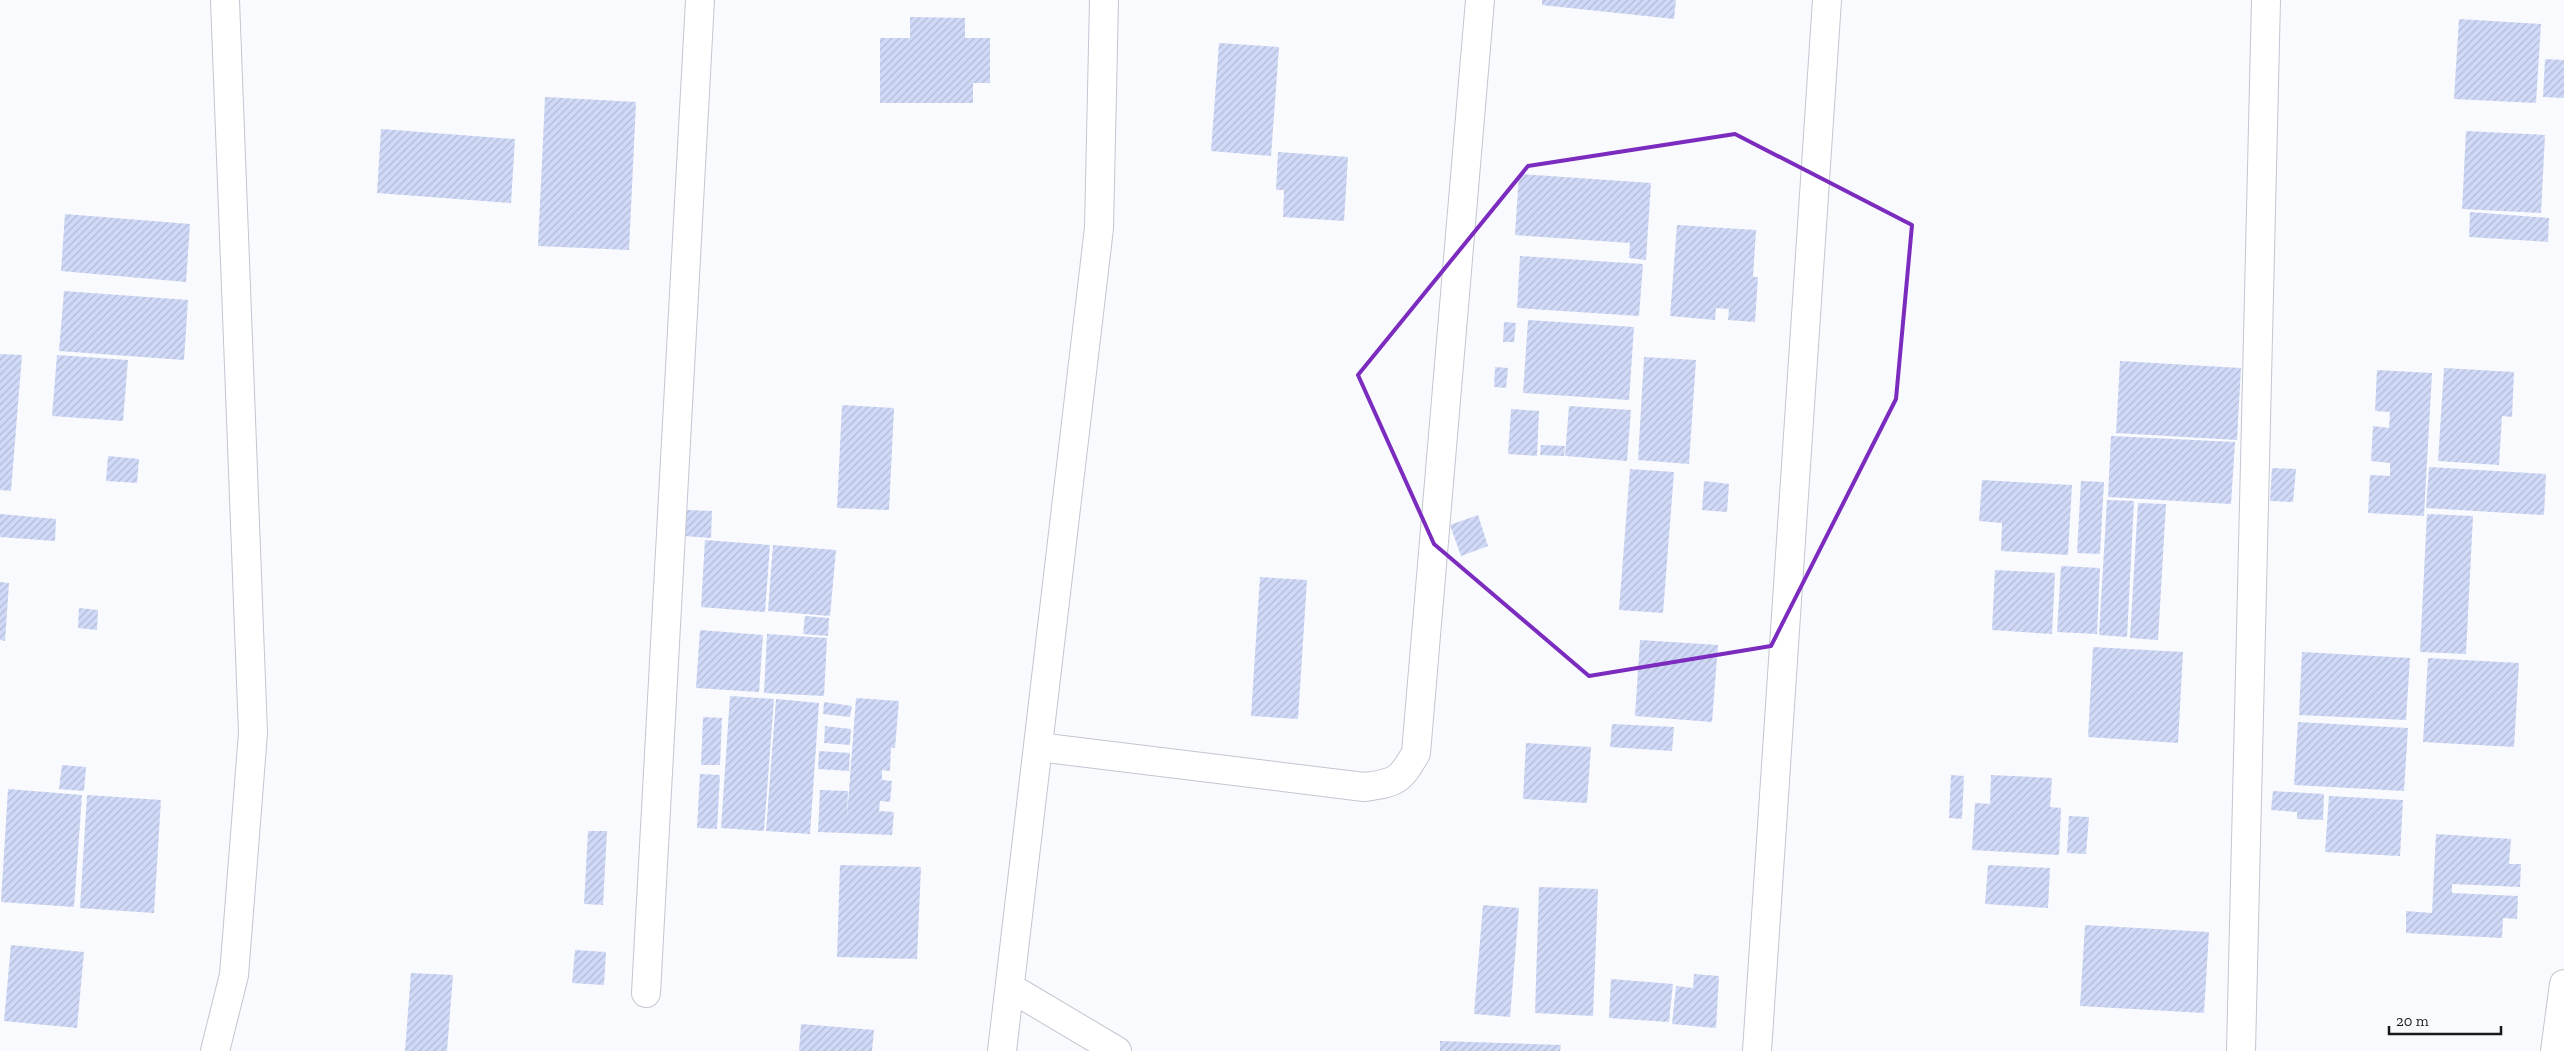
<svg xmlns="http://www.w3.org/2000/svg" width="2564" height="1051" font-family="'Zilla Slab',serif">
	<defs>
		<pattern id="building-hatch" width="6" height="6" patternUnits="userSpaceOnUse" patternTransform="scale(1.25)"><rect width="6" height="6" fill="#d0d9f7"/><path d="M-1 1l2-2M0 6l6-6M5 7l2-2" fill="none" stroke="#b2bad3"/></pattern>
	</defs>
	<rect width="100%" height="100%" fill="#f9fafe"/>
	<path fill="url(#building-hatch)" d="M1542,0H1676L1674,19L1542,5Z
		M910,17L965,18V38H990V83H973V103H880V38H910Z
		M2459,19L2541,24L2536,103L2454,99Z
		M1219,43L1279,47L1271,156L1211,151Z
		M2545,59L2564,60V98L2543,97Z
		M545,97L636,102L629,250L538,246Z
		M381,129L515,139L511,203L377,193Z
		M2466,131L2545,135L2541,213L2462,209Z
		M1278,152L1348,157L1344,221L1283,217L1284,190H1276Z
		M1519,174L1651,183L1646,260L1629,258L1630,243L1515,235Z
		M2470,212L2549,218L2548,242L2469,237Z
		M65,214L190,224L186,282L61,271Z
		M1677,225L1756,230L1753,277H1758L1755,322L1728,320L1729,309L1716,308L1715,320L1670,316Z
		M1520,256L1643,264L1639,316L1517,308Z
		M64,291L188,300L184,360L59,351Z
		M1528,320L1634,327L1629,400L1523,393Z
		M1504,322L1516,323L1514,342H1503Z
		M0,354L22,355L11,491L0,490Z
		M57,355L128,360L123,421L52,416Z
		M1644,357L1696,360L1689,464L1638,460Z
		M2120,361L2241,368L2237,440L2116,433Z
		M1495,367L1508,368L1506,388L1494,387Z
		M2444,368L2514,372L2512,417L2502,416L2499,465L2438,461Z
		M2377,370L2432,373L2424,516L2368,513L2370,475L2390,476V463L2371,461L2373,426L2389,428L2390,412L2375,411Z
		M842,405L894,408L889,510L837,508Z
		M1569,406L1631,410L1627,461L1565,456Z
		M1511,409L1539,411L1537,456L1508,454Z
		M2111,436L2235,442L2231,504L2108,497Z
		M1541,445L1565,446L1564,456L1540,455Z
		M108,456L139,459L137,483L106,481Z
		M2429,467L2546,474L2544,515L2426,508Z
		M2272,468L2296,469L2293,502L2270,501Z
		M1630,469L1674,472L1663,613L1619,610Z
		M1982,480L2072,485L2068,555L2001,551L2002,523L1979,521Z
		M1704,481L1729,484L1727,512L1702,510Z
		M2081,481L2104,482L2100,554L2077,553Z
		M2107,500L2134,501L2127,637L2099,635Z
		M2138,503L2166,504L2158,640L2130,638Z
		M686,510L712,511L711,538L684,536Z
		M0,514L56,519L55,541L0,537Z
		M2427,514L2473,516L2466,654L2420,652Z
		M1478,515L1488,546L1461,556L1450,525Z
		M705,540L770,545L765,612L701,607Z
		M773,545L836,550L830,616L768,611Z
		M2061,566L2100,568L2097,634L2057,632Z
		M1995,570L2055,573L2052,634L1992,630Z
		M1260,577L1307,580L1298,719L1251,716Z
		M0,582L9,583L5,641L0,640Z
		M79,608L98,610L97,630L78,628Z
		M805,616L829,618L828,636L803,634Z
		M700,630L763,635L759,692L696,688Z
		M767,634L827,638L824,696L764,693Z
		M1640,640L1718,645L1712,722L1635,716Z
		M2093,647L2183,652L2178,743L2088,737Z
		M2302,652L2410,658L2406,720L2299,715Z
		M2428,658L2519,663L2514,747L2423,742Z
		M730,696L774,699L764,831L721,828Z
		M856,698L899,701L895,748H891L890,771L882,770V780L892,781L890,802L880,801L879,811L894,812L892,835L818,832L820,790L848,791L847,817Z
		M776,699L819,703L810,834L766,831Z
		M824,702L852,706L850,717L823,714Z
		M703,717L722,718L720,765H701Z
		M2298,722L2408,728L2404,791L2294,785Z
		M1612,724L1674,727L1672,751L1610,747Z
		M825,726L851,729L850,745L824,743Z
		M1526,743L1591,747L1587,803L1523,799Z
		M819,751L850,753L849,771L818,769Z
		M62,765L86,767L84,791L59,789Z
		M700,774L720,775L717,829L697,828Z
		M1951,775L1964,776L1962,819L1949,818Z
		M1991,775L2052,778L2050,807L2061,808L2059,855L1972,850L1975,803L1990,804Z
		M8,789L82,795L74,907L1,902Z
		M2273,791L2324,794L2323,820L2297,819V812L2271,810Z
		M87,795L161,800L154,913L80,908Z
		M2329,796L2403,800L2400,856L2325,852Z
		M2069,816L2089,817L2086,854L2067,853Z
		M588,831H607L603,905L584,904Z
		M2436,834L2511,839L2509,864H2521L2520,887L2452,884V893L2518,896L2517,919L2503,918L2502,938L2406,933V911L2432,913Z
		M840,865L921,867L917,959L837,957Z
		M1988,865L2050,868L2048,908L1985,904Z
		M1539,887L1598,889L1593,1016L1535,1013Z
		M1483,905L1519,908L1510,1017L1474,1014Z
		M2085,925L2209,932L2204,1013L2080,1006Z
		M11,945L84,952L77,1028L4,1021Z
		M575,950L606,952L604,985L572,983Z
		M411,973L453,975L447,1051H405Z
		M1694,974L1719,976L1716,1028L1672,1024L1676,986L1693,988Z
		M1611,979L1673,984L1669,1022L1609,1018Z
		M801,1024L874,1030L872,1051H799Z
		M1440,1041L1561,1045L1560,1051H1440Z"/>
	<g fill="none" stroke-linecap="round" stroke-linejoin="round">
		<g stroke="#c3c6d1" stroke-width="30">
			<path id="street" d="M1038,747L1364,787C1396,783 1400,781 1416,753L1480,0
				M1011,988L1117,1051
				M646,993L700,0
				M215,1051L234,975L253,733L225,0
				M1002,1051L1099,228L1104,0
				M1757,1051L1827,0
				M2241,1051L2266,0
				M2555,1051L2564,984"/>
		</g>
		<use href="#street" stroke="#fff" stroke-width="28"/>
	</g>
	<path fill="none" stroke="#7b2cbf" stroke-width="4" stroke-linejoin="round" d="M1735,134L1912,225L1896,399L1771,646L1589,676L1434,544L1358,375L1528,166Z"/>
	<path d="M2389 1026v8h112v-8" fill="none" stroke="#18191d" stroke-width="2.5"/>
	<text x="2396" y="1026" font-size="15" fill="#18191d" stroke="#f9fafe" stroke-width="4" paint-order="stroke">20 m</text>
</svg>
